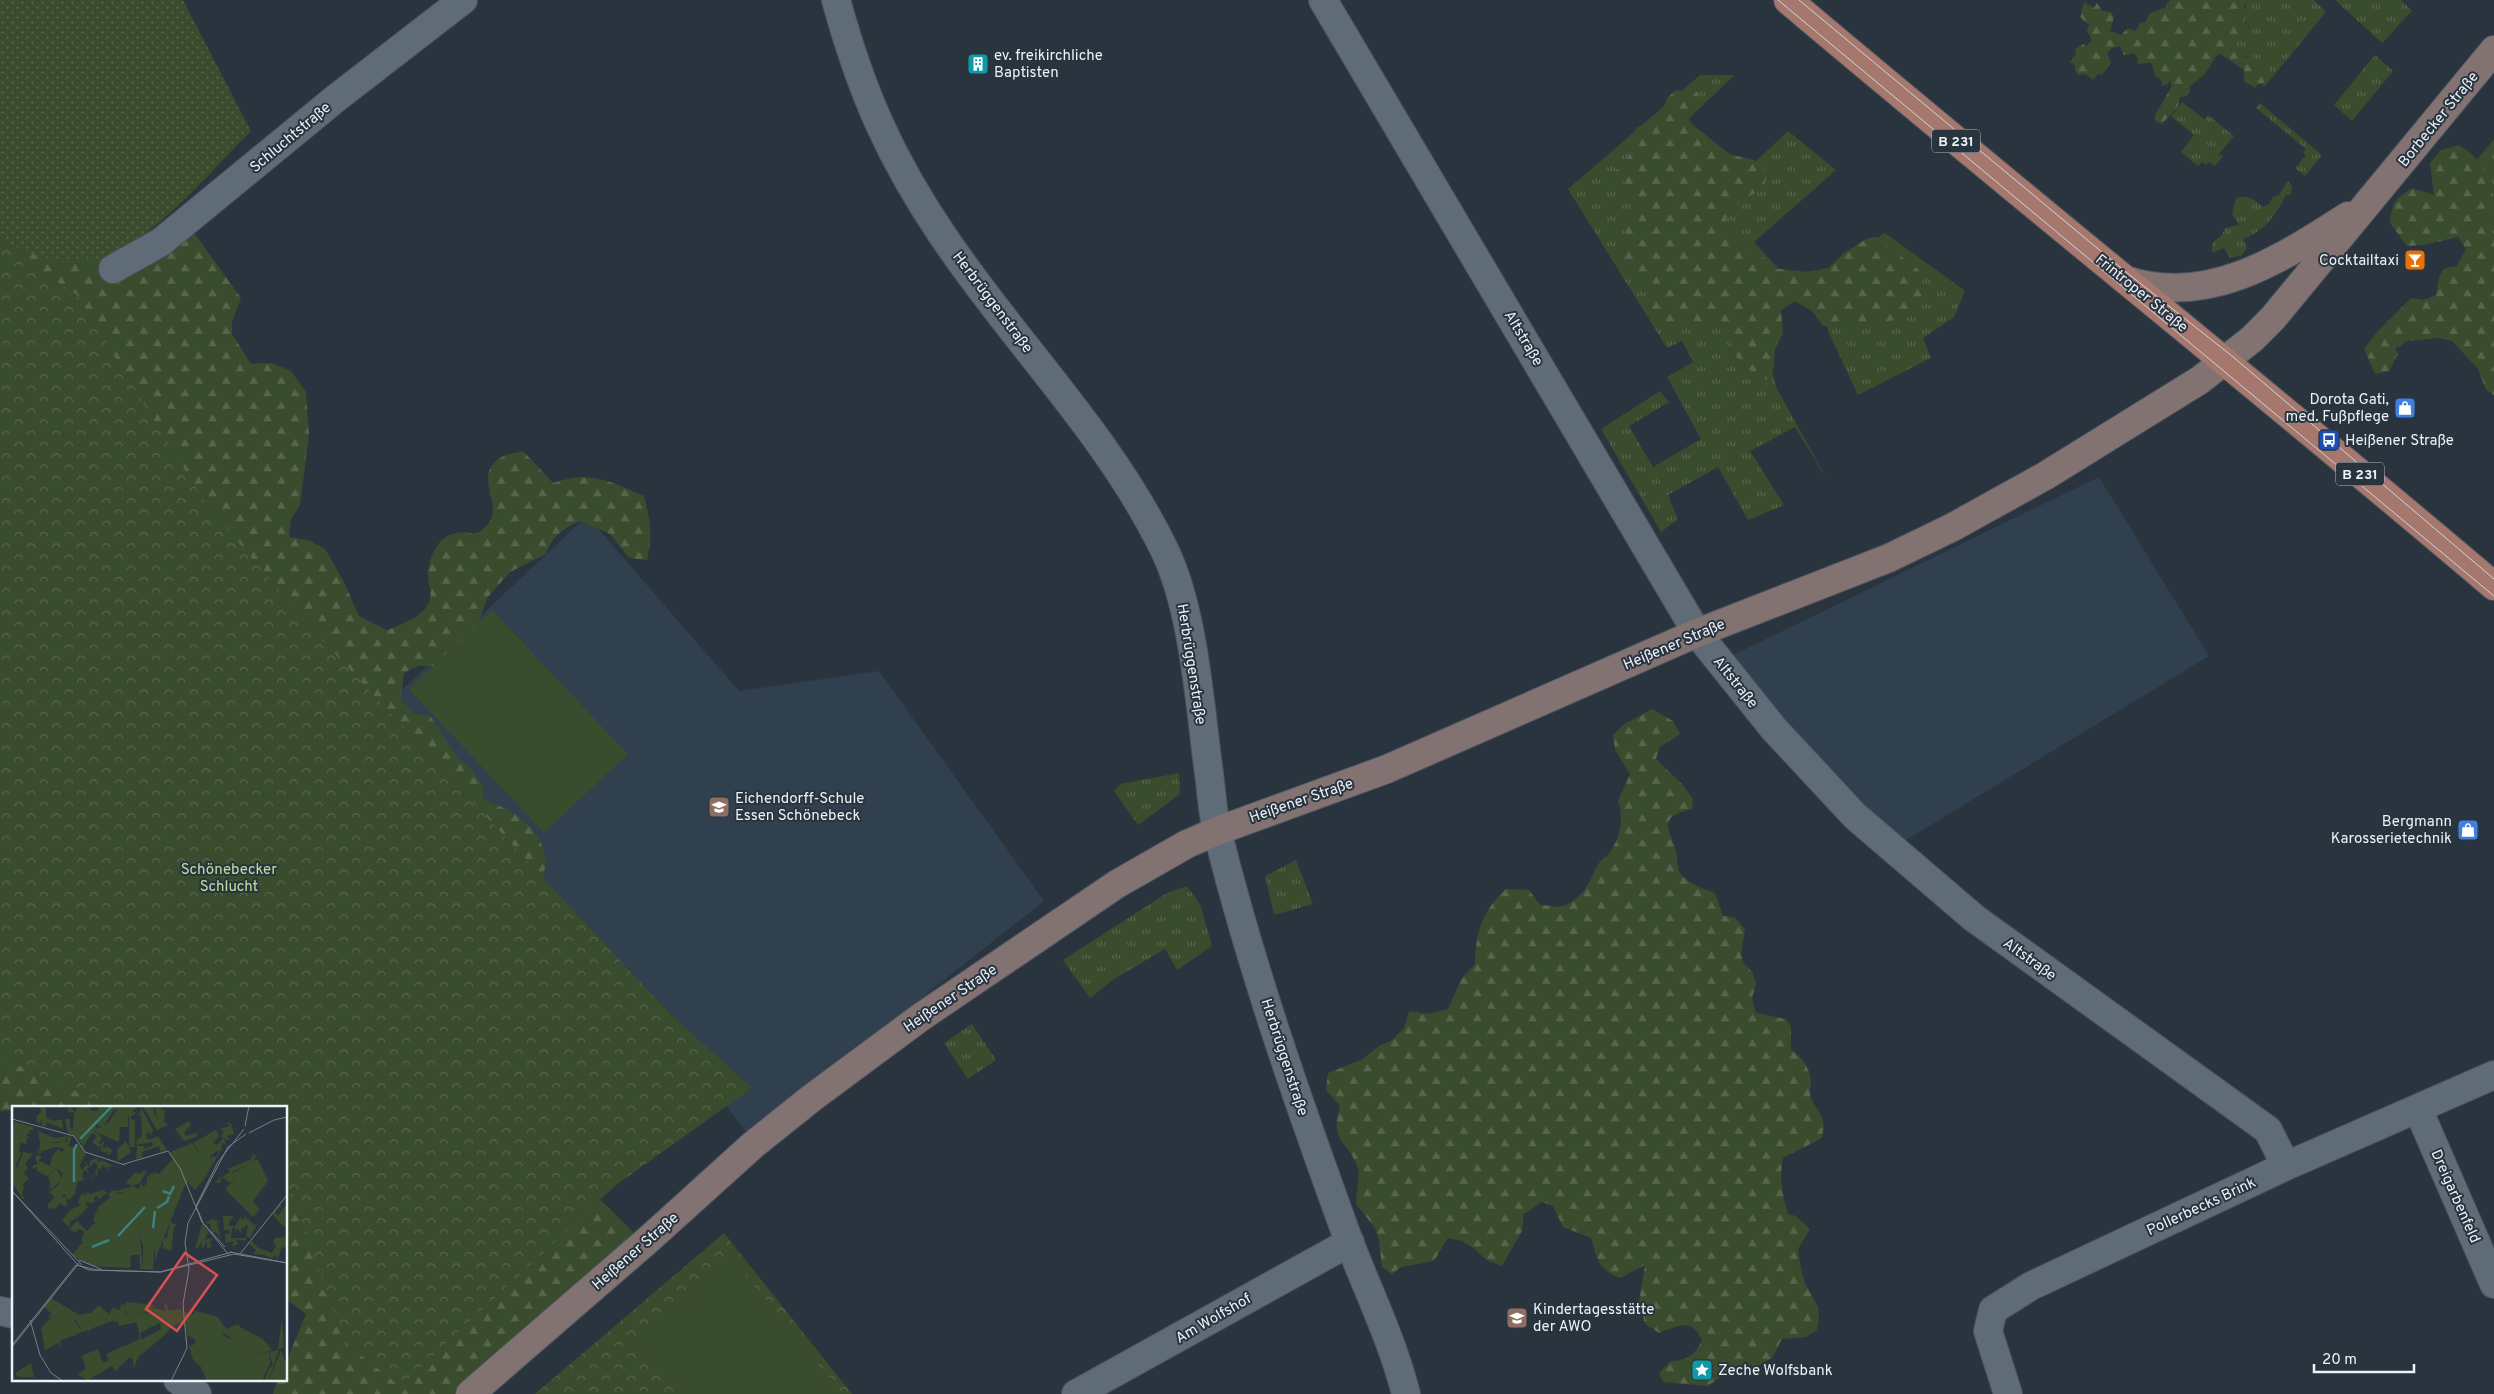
<svg xmlns="http://www.w3.org/2000/svg" width="2494" height="1394" font-family="Overpass,sans-serif">
	<defs>
		<pattern id="grass-tufts" width="24" height="20" patternUnits="userSpaceOnUse" patternTransform="scale(1.25)"><rect width="24" height="20" fill="#394c2d"/><path d="M3 7l-1-3M5 7V3M7 7l1-3M15 17l-1-3M17 17v-4M19 17l1-3" fill="none" stroke="#56664c"/></pattern>
		<pattern id="forest-firs" width="22" height="20" patternUnits="userSpaceOnUse" patternTransform="scale(1.25)"><rect width="22" height="20" fill="#394c2d"/><path d="M5 1l3.5 6h-7zM16 11l3.5 6h-7z" fill="#56664c"/></pattern>
		<pattern id="park-crowns" width="20" height="18" patternUnits="userSpaceOnUse" patternTransform="scale(1.25)"><rect width="20" height="18" fill="#394c2d"/><path d="M2 6a3 3 0 1 1 6 0M12 15a3 3 0 1 1 6 0" fill="none" stroke="#56664c"/></pattern>
		<pattern id="garden-dots" width="8" height="8" patternUnits="userSpaceOnUse" patternTransform="scale(1.25)"><rect width="8" height="8" fill="#394c2d"/><path d="M2 2h.1M6 6h.1" fill="none" stroke="#56664c" stroke-width="1.8" stroke-linecap="round"/></pattern>
	</defs>
	<rect width="100%" height="100%" fill="#29343f"/>
	<path fill="#30404f" d="M2099,477L2209,656L1893,848L1729,657Z
		M587,516L739,691L879,671L1044,901L748,1135L687,1054L376,714Z"/>
	<path fill="url(#grass-tufts)" d="M2247,0H2314L2326,12L2264,87L2262,84L2264,83L2267,68L2248,56L2241,58L2231,49L2234,41L2251,28L2243,19Z
		M2335,0H2401L2412,11L2382,43Z
		M2375,55L2393,71L2352,121L2334,105Z
		M1700,75H1735L1687,120L1748,169L1788,131L1836,170L1754,242L1796,288L1885,233L1965,291L1954,317L1923,338L1931,358L1858,395L1828,331V323L1804,294L1775,307L1768,351L1776,387L1828,481L1795,427L1750,451L1784,505L1748,520L1718,467L1668,495L1678,519L1661,532L1601,429L1660,391L1669,402L1629,426L1653,467L1701,439L1667,377L1693,362L1682,341L1667,348L1568,189Z
		M2182,102L2204,119L2208,115L2234,136L2219,154L2223,156L2215,166L2209,162L2206,165L2202,162L2198,166L2181,152L2194,135L2171,116Z
		M2260,103L2322,155L2305,176L2295,168L2306,155L2303,152L2306,149L2256,108Z
		M2494,139V242L2445,198Z
		M2288,181L2292,187L2291,194L2285,196C2277,215 2263,232 2243,239L2247,248L2242,255L2230,258L2224,248L2212,253V243L2222,235L2225,228L2239,225L2232,214L2236,198C2246,194 2256,200 2263,207L2269,204L2273,197L2278,196Z
		M1179,773L1180,794L1138,825L1114,791L1120,784Z
		M1296,860L1313,904L1274,915L1265,876Z
		M1187,886L1200,904L1212,946L1177,970L1165,949L1114,979L1090,998L1063,960L1167,893Z
		M972,1024L996,1060L968,1079L944,1043Z"/>
	<path fill="url(#forest-firs)" d="M2171,0H2247L2244,7L2247,12L2243,19L2252,31L2248,36C2239,35 2235,42 2231,49L2237,52L2241,58L2253,56L2255,60L2261,61L2270,69L2264,83L2257,84L2256,88L2244,82V70L2221,54L2216,56L2205,74L2190,86V92L2187,96L2180,97L2178,106L2162,124L2155,121V115L2172,86L2170,80L2168,84L2162,86L2161,79L2156,77L2151,63L2137,64L2138,59L2134,53L2124,55L2120,46L2112,48L2107,53L2111,63L2102,75L2098,74L2093,80L2085,74L2078,75L2075,70V65L2070,62L2076,53L2075,49L2084,44L2086,47L2092,40L2087,31L2089,25L2080,17L2084,2L2094,8L2097,3L2102,11L2111,12L2114,17L2110,31L2121,35L2128,28L2135,31L2141,22L2145,23L2150,13L2165,8L2167,3Z
		M1676,90L1697,92L1699,106L1688,117L1694,129L1710,150L1754,160L1767,171L1764,190C1746,196 1736,202 1726,218L1729,233L1746,254L1758,251L1772,268L1807,272L1828,268L1844,253L1868,238L1876,237L1919,270L1927,296L1919,306L1899,319L1864,327L1852,324L1839,329L1823,326L1813,312L1795,301L1781,310L1783,333L1775,348L1774,367L1766,380C1742,366 1733,361 1729,332L1696,321C1693,322 1689,326 1685,327C1671,330 1645,315 1649,297C1650,294 1653,289 1655,286L1649,275L1631,274L1615,259L1624,237L1625,228L1642,208C1636,194 1623,185 1615,171C1630,161 1633,145 1636,128L1661,116L1667,98Z
		M2459,145C2483,161 2494,176 2494,208C2491,221 2487,216 2488,234L2494,238V395L2486,390L2478,369L2452,341L2439,338L2406,341L2401,346L2395,348L2398,354L2389,371L2375,374L2364,349L2378,331L2411,298L2423,300L2436,295L2439,277L2445,268L2457,266L2466,249L2458,237L2425,245L2407,246L2390,223C2392,202 2395,199 2412,188L2434,195L2430,163L2441,150Z
		M153,229L195,234L241,298L232,322V334L251,364L272,363L291,371L306,392L309,435L300,505L291,519L289,537L308,540L325,549L343,580L359,616L387,630C401,625 427,615 430,599C432,592 428,583 428,575C430,547 445,526 475,534C517,513 467,480 500,458C506,454 516,453 523,451L553,483C591,470 609,481 644,496C650,518 653,538 647,560L629,558L610,534L580,521C562,529 553,536 546,554L510,572L487,598L477,627L441,666H418L404,673L401,700L414,713L431,717L458,759L467,764L483,785V799C511,810 538,823 545,855C547,862 544,871 544,878C545,883 547,889 548,894L454,1055L634,1233L455,1394H273L278,1380H286V1362L306,1314L286,1299V1108H14V1111H0V237L128,245Z
		M1652,709L1673,721L1680,734L1660,747L1656,759L1682,784L1693,799L1692,809C1659,817 1667,825 1676,851C1678,860 1676,870 1683,877C1692,885 1704,889 1715,893L1723,916L1734,917L1745,929L1741,954L1743,962L1753,973L1756,985L1752,998L1756,1013L1786,1019L1791,1026V1050C1802,1057 1810,1068 1811,1082C1811,1087 1809,1094 1811,1098C1819,1115 1827,1116 1822,1138L1783,1158C1779,1178 1782,1194 1788,1214L1796,1216L1810,1229L1798,1249C1800,1260 1801,1275 1806,1285C1816,1305 1822,1305 1817,1330L1806,1337L1782,1339L1772,1358L1758,1366L1748,1365L1731,1370L1708,1386L1663,1382L1659,1373L1671,1361C1687,1361 1694,1355 1702,1341C1693,1317 1678,1326 1659,1333L1645,1324L1639,1301L1645,1265L1620,1278C1597,1269 1598,1260 1591,1238L1563,1227L1553,1206L1542,1202L1524,1214L1522,1231L1502,1266L1486,1260L1475,1249L1462,1241L1448,1238L1434,1261L1401,1267L1392,1274L1382,1267L1379,1241L1375,1228L1356,1204C1356,1195 1360,1175 1358,1168C1348,1140 1329,1142 1340,1106L1326,1090L1328,1073L1361,1060L1379,1046L1391,1041L1404,1028L1409,1011L1427,1014L1448,1009L1462,978L1475,964C1475,934 1483,909 1506,889L1529,890L1540,905C1547,905 1557,908 1563,906C1583,899 1589,883 1597,866C1600,860 1607,857 1610,852C1621,836 1624,818 1618,801L1630,774L1615,750L1613,735L1623,725Z"/>
	<path fill="url(#park-crowns)" d="M0,244L77,295L206,504L312,629L667,1011L752,1088L616,1185L400,1386L345,1343L291,1190L286,1187V1108H113L0,1057Z
		M724,1233L852,1394H535Z"/>
	<path fill="url(#garden-dots)" d="M0,0H183L251,131C212,170 150,245 98,259C65,268 27,255 0,237Z"/>
	<path fill="#394c2d" d="M492,610L628,754L544,833L409,689Z
		M733,1260L842,1394H676L634,1342Z"/>
	<g fill="none" stroke-linecap="round" stroke-linejoin="round">
		<g stroke="#4a535d" stroke-width="30">
			<path id="street" d="M836,0C861,91 890,158 943,236C1014,342 1108,434 1164,549C1195,612 1200,711 1210,781C1212,799 1213,817 1218,834C1252,971 1299,1104 1347,1236C1367,1289 1392,1339 1406,1394
				M1323,0L1697,633L1774,729L1855,816L1974,918L2268,1130L2286,1166
				M113,269L161,242L335,99L463,0
				M2418,1109L2494,1284
				M0,1311L14,1314
				M178,1380L197,1394
				M1076,1394L1350,1242
				M2008,1394L1988,1331L1993,1310L2031,1286L2286,1166L2494,1075"/>
		</g>
		<g stroke="#4a535d" stroke-width="30">
			<path id="secondary" d="M2126,280C2208,307 2281,259 2348,216
				M470,1394L649,1239L753,1145L813,1097L921,1017L1117,884L1187,844L1217,831L1387,769L1697,633L1889,558L1953,527L2045,476L2200,380L2252,339L2273,318L2494,50"/>
		</g>
		<g stroke="#4a535d" stroke-width="30">
			<path id="primary" d="M1788,0C2022,198 2261,388 2494,586"/>
		</g>
		<use href="#street" stroke="#5f6c78" stroke-width="28"/>
		<use href="#secondary" stroke="#827272" stroke-width="28"/>
		<use href="#primary" stroke="#a5776d" stroke-width="28"/>
		<path stroke="#ced6de" stroke-width="1" d="M1778,0L2494,596
			M1799,0L2121,268L2232,356L2494,579"/>
	</g>
	<defs>
		<g id="building-square" transform="scale(1.125)"><rect x="-9" y="-9" width="18" height="18" rx="4" fill="#0f9aa8" stroke="#29343f"/><path d="M-4-6H4V6H1V3H-1V6H-4ZM-2.5-4.3h1.7v1.8h-1.7ZM.8-4.3h1.7v1.8H.8ZM-2.5-1h1.7V.8h-1.7ZM.8-1h1.7V.8H.8Z" fill="#fff"/></g>
		<g id="bar-square" transform="scale(1.125)"><rect x="-9" y="-9" width="18" height="18" rx="4" fill="#e8710a" stroke="#29343f"/><path d="M-6-5H6L.8 .8V4.5H3.5V6h-7V4.5H-.8V.8Z" fill="#fff"/></g>
		<g id="shop-square" transform="scale(1.125)"><rect x="-9" y="-9" width="18" height="18" rx="4" fill="#3f7fe0" stroke="#29343f"/><path d="M-5-2.5h2.3a2.7 3.5 0 0 1 5.4 0H5L5.5 6h-11ZM-1.5-2.5h3a1.5 2.3 0 0 0-3 0Z" fill="#fff"/></g>
		<g id="bus-square" transform="scale(1.125)"><rect x="-9" y="-9" width="18" height="18" rx="4" fill="#1a4fb4" stroke="#29343f"/><path d="M-5-6H5V4H4V6H2V4H-2V6H-4V4H-5ZM-3.5-4V0h7V-4ZM-3.5 1.2v1.5H-2V1.2ZM2 1.2v1.5H3.5V1.2Z" fill="#fff"/></g>
		<g id="school-square" transform="scale(1.125)"><rect x="-9" y="-9" width="18" height="18" rx="4" fill="#8d6e63" stroke="#29343f"/><path d="M0-5L7-2L0 1L-7-2ZM-4 1L0 2.5L4 1V4Q0 6-4 4Z" fill="#fff"/></g>
		<g id="sight-square" transform="scale(1.125)"><rect x="-9" y="-9" width="18" height="18" rx="4" fill="#0f9aa8" stroke="#29343f"/><path d="M0-6L1.8-2.2L6-1.7L2.9 1.2L3.7 5.4L0 3.3L-3.7 5.4L-2.9 1.2L-6-1.7L-1.8-2.2Z" fill="#fff"/></g>
	</defs>
	<g fill-rule="evenodd">
		<use href="#building-square" x="978" y="64"/>
		<use href="#bar-square" x="2415" y="260"/>
		<use href="#shop-square" x="2405" y="408"/>
		<use href="#bus-square" x="2329" y="440"/>
		<use href="#school-square" x="719" y="807"/>
		<use href="#shop-square" x="2468" y="830"/>
		<use href="#school-square" x="1517" y="1318"/>
		<use href="#sight-square" x="1702" y="1370"/>
	</g>
	<g text-anchor="middle" stroke-width="4" stroke-linejoin="round" paint-order="stroke">
		<g fill="#29343f" stroke="#b1b9c1" stroke-width="1">
			<rect x="1932" y="129.5" width="48" height="23" rx="4"/>
			<rect x="2336" y="462.5" width="48" height="23" rx="4"/>
		</g>
		<g font-size="14" font-weight="bold" fill="#ebf2f9">
			<text x="1956" y="146">B 231</text>
			<text x="2360" y="479">B 231</text>
		</g>
		<g font-size="15" fill="#ebf2f9" stroke="#29343f" text-anchor="start">
			<text x="994" y="60">ev. freikirchliche<tspan x="994" dy="17">Baptisten</tspan></text>
			<text x="2399" y="265" text-anchor="end">Cocktailtaxi</text>
			<text x="2389" y="404" text-anchor="end">Dorota Gati,<tspan x="2389" dy="17">med. Fußpflege</tspan></text>
			<text x="2345" y="445">Heißener Straße</text>
			<text x="735" y="803">Eichendorff-Schule<tspan x="735" dy="17">Essen Schönebeck</tspan></text>
			<text x="2452" y="826" text-anchor="end">Bergmann<tspan x="2452" dy="17">Karosserietechnik</tspan></text>
			<text x="1533" y="1314">Kindertagesstätte<tspan x="1533" dy="17">der AWO</tspan></text>
			<text x="1718" y="1375">Zeche Wolfsbank</text>
		</g>
		<g font-size="15" fill="#ebf2f9" stroke="#29343f">
			<text transform="translate(2438 119) rotate(-51)" y="5">Borbecker Straße</text>
			<text transform="translate(290 137) rotate(-40)" y="5">Schluchtstraße</text>
			<text transform="translate(2142 293) rotate(39)" y="5">Frintroper Straße</text>
			<text transform="translate(993 302) rotate(53)" y="5">Herbrüggenstraße</text>
			<text transform="translate(1524 338) rotate(59)" y="5">Altstraße</text>
			<text transform="translate(1674 644) rotate(-23)" y="5">Heißener Straße</text>
			<text transform="translate(1192 664) rotate(81)" y="5">Herbrüggenstraße</text>
			<text transform="translate(1736 682) rotate(51)" y="5">Altstraße</text>
			<text transform="translate(1301 800) rotate(-19)" y="5">Heißener Straße</text>
			<text transform="translate(2030 959) rotate(36)" y="5">Altstraße</text>
			<text transform="translate(950 998) rotate(-34)" y="5">Heißener Straße</text>
			<text transform="translate(1285 1057) rotate(72)" y="5">Herbrüggenstraße</text>
			<text transform="translate(2456 1196) rotate(66)" y="5">Dreigarbenfeld</text>
			<text transform="translate(2201 1206) rotate(-25)" y="5">Pollerbecks Brink</text>
			<text transform="translate(635 1251) rotate(-41)" y="5">Heißener Straße</text>
			<text transform="translate(1213 1318) rotate(-30)" y="5">Am Wolfshof</text>
		</g>
		<g font-size="15" fill="#b8e19f" stroke="#29343f">
			<text x="229" y="874">Schönebecker<tspan x="229" dy="17">Schlucht</tspan></text>
		</g>
	</g>
	<g transform="translate(12 1106)">
		<rect width="275" height="275" fill="#29343f"/>
		<path d="M34,0V12L42,15L50,13L51,23L35,16L34,21L29,19L30,12L28,17L24,16L25,9L29,6L28,1ZM66,0L80,8L66,23V16L71,15L65,13L61,29L56,27L53,13H58V22L61,23L62,7L67,6H63ZM121,0L125,2L119,7L126,5L118,12L123,15V41H117V9L107,19ZM141,0L142,7L145,11L143,0L153,4L152,15L156,19L145,24L131,1ZM130,3L141,24L139,30L137,26L133,29L137,34L146,30L155,44L149,46L147,40L130,46V52L124,53L125,40H133L131,43L141,40L140,36L124,39L125,33L130,30L129,9L125,11ZM0,15L2,19L3,16L15,19V23L16,19L21,21V24H17L19,27L14,28L18,33L14,32L15,38L9,37ZM177,15L179,19L172,26L174,30L184,27L186,30L172,35L163,23ZM215,17L209,19L216,16L219,18L222,28L214,30L219,34L212,33L214,39L211,37L209,42L213,44L210,43L200,59L199,50L204,51L208,44L199,48L193,61L187,64L183,61L182,68L174,78L177,70L174,68L182,65L180,60H175V66L173,68H172L176,54L168,59L160,45L169,42L162,46L173,42L174,45L180,40L186,51L188,47L181,37L204,24L207,30L201,37L205,39L211,33L209,30L207,33L212,26L208,22L218,20ZM26,25L43,32L56,30L52,36H34L28,48L24,44L27,45L28,38ZM11,46L21,48L13,57L16,62L12,68L17,72L10,80L12,81L10,90L12,91L11,94L0,76ZM26,48L30,51L27,55L40,61L35,70L25,65L24,61L20,63L21,59L26,58L23,52ZM242,48L244,50L241,56L220,66L224,72L218,77L213,73H208L209,77L202,76L208,72L206,70L212,73L211,70L218,66L215,63L238,54L242,49L236,51ZM85,52L87,57L89,54L102,60L95,61L99,66L91,59L88,64L86,62L85,71L83,67L81,71L84,74L78,70L80,71L86,61L83,56L75,63L77,69L73,64L69,70L68,66L75,58L71,56H74L77,61L78,55ZM44,62L50,73L36,87L39,81L34,79H39L36,71ZM130,65H135L128,77L120,80L114,77L123,66L129,68ZM141,66L134,83L121,87L100,86L122,80L126,84L129,77L131,81L135,77V71ZM91,84L93,85L95,87L86,94V90L82,91L83,96L73,97L76,101L65,112L61,109L64,113L59,114L57,121L50,115L58,104L69,99L66,96L69,89L73,87L72,92L76,85L78,88ZM268,98L270,100L263,106L266,110L274,99L273,122L260,108ZM85,103L87,117L69,136L72,126L67,123L61,128L63,126L57,123L65,115L75,125L84,116L81,115ZM231,108L242,119L245,118L238,132L234,130L236,119L229,123L230,128L225,122L224,128L223,122H220L219,132H235L233,135L224,133L226,139H221L224,142L220,140L222,135L214,137L213,128L218,127L217,124H212L211,110H220L224,113L220,112L216,119L223,121L229,110L230,114L233,112ZM200,113L208,116L205,117L209,134L204,126L200,127L198,118L193,117ZM158,116L165,119L162,121L159,145L148,141H152L150,134L155,131ZM190,118L197,127L191,132L195,129L193,134L201,132L198,136L200,141L195,142V135L190,143V135L187,141L183,143ZM273,131L275,132L274,140L272,143L270,140L266,153L263,149L260,152L253,150V146L252,149L241,148L244,144L237,138L240,135L245,141L260,147L264,140L261,136L263,132ZM173,206L204,212L212,224L229,222L251,233L260,244L247,249L195,217L174,219Z" fill="#394c2d"/>
		<path d="M57,0L63,6L68,5L65,9L71,5L76,9L80,8L64,0H79L78,4L85,5L87,0H114L101,5L91,21L83,18L85,23L81,25L88,29L90,34L86,37L89,38L92,35L91,44L94,41L100,43L99,48L95,49V44L93,47L88,44L90,39L86,41L80,36L85,30L80,27L70,43L74,47L68,59L72,74L65,76L63,88L57,94L52,91L55,89H49L55,94L54,101L48,97L43,103L36,102V98L43,91L37,87L47,78L51,67L44,62L35,71L40,51L46,43L49,46L53,43L44,41L30,45V37L33,33L34,36L47,37L52,33L54,37L56,30L60,31L56,41L71,39L61,29L65,11L61,6L56,7ZM114,35L119,46L106,55L105,44ZM39,192L67,209L79,207L87,199L94,208H98L100,202L107,204L110,198L113,199L114,207L119,209L141,206L142,202L154,205L152,199L155,196L156,205L162,204L165,209L172,208L173,219L168,217L160,220L152,230L126,251L122,262L121,253L118,251L103,265L100,260L76,274L66,269L74,262L69,250L86,243L91,257L97,254L94,248L128,233L125,216L107,220L106,216L97,215L77,224L79,230L76,224L70,226L65,215L40,210L35,212L39,207L32,201ZM148,217L149,225L130,234L128,226ZM181,204L206,211L214,223L226,218L229,222L223,228L215,227L220,231L212,228L215,225L209,228L200,217L177,220L182,213L201,214L210,225L200,212L183,210ZM270,212L272,241L267,243L257,275H252L257,262L261,260L257,246L266,244Z" fill="#394c2d" fill-rule="evenodd"/>
		<path d="M246,53L256,75L241,95L248,104L241,111L213,83L224,72L221,67ZM199,217L214,231L229,236L247,249L257,246L258,257L250,275H195L189,261L181,254L177,240L183,238V233L175,229L174,219Z" fill="#394c2d"/>
		<path d="M180,37L187,47L201,38L209,42L198,50L200,59L193,72L184,68L173,79L143,154V139L128,130L131,163H128L127,149H119L118,162L80,160L60,149L71,136L69,134L86,119V101L98,92L96,88L102,84L106,88L134,81L142,66L147,68L161,53L157,47ZM88,201L98,208L100,202L119,209L170,203L171,216L165,215L140,236L129,239L122,262L121,253L118,251L103,265L94,248L112,240L114,244L125,242L127,235L153,221L148,216L128,227L124,216L103,214L78,223L77,210ZM40,210L60,211L70,226L48,235L50,242L46,237L33,244L29,222ZM19,257L22,271H6L3,267Z" fill="#394c2d"/>
		<path d="M121,0L116,9V21H108L107,36L81,25L96,17L107,1ZM10,46L4,59L6,68L2,78L0,48ZM135,123L138,130L143,131L141,164L131,163V140L127,126ZM114,196L141,199V205L118,209L112,204ZM269,244L275,260V275H257Z" fill="#394c2d"/>
		<path d="M0,20L10,23L7,46L4,48H0ZM184,68L193,72L183,84L176,77ZM43,212L48,215L45,233L39,236L33,231L35,215ZM53 223a7 7 0 1 1 14 0a7 7 0 1 1-14 0Z" fill="#394c2d"/>
		<path fill="none" stroke="#3e8183" stroke-width="2.5" d="M68,33L100,0M62,76V44L65,38M151,85L158,88L162,80M145,102L155,96L157,90M141,122L143,105M106,130L133,101M80,141L97,134"/>
		<path fill="none" stroke="#778089" stroke-width="1" d="M0,13L62,30L73,46L113,59M233,20L237,0M237,27L262,14L275,11M112,58L156,45L168,62L190,116L217,149M0,85L66,159L77,164L149,166L222,148L275,157M0,85L70,159M213,141L191,117L184,100L206,56L232,23M218,146L275,157M228,148L275,89M67,154L89,163M18,214L28,249L39,267L51,275M0,239L64,159L85,164L148,166L220,146M0,241L67,157M159,275L175,242L171,198L177,163L173,137L176,117L216,41L234,28"/>
		<path fill="#da5052" fill-opacity="0.15" stroke="#da5052" stroke-width="2.5" d="M173,147L205,169L165,225L134,203Z"/>
		<rect width="275" height="275" fill="none" stroke="#ebf2f9" stroke-width="2.5"/>
	</g>
	<path d="M2314 1364v8h100v-8" fill="none" stroke="#ebf2f9" stroke-width="2.5"/>
	<text x="2322" y="1364" font-size="15" fill="#ebf2f9" stroke="#29343f" stroke-width="4" paint-order="stroke">20 m</text>
</svg>
